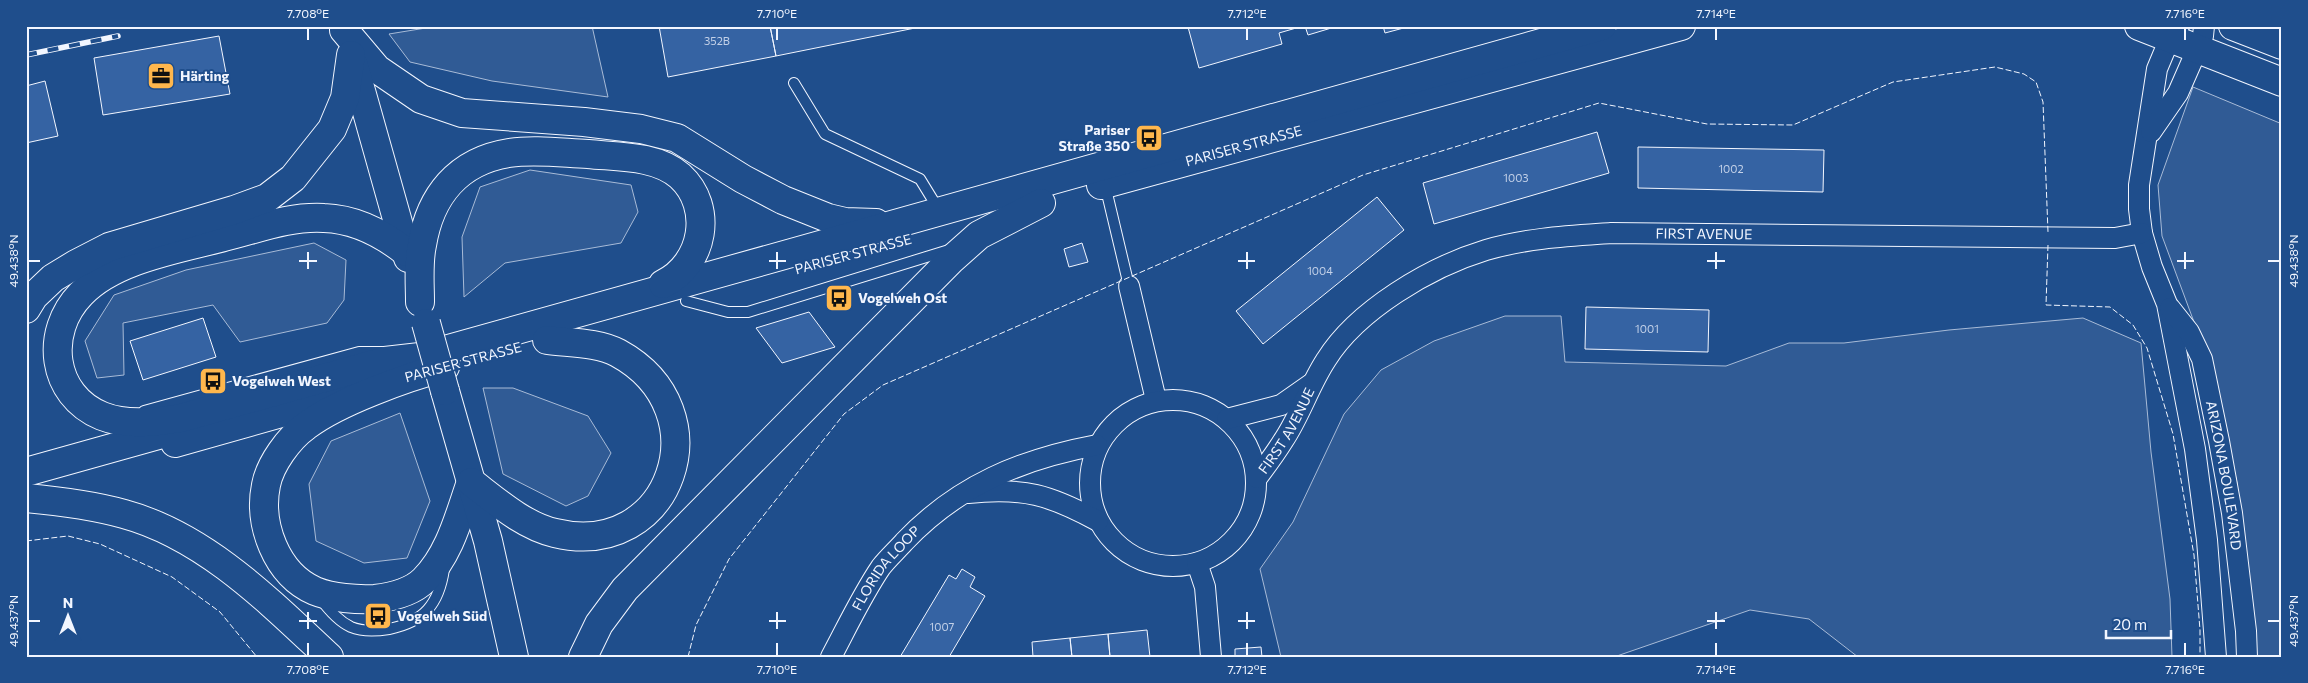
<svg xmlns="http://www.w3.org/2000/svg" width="2308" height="683" font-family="Commissioner,sans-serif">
	<rect width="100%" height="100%" fill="#1f4e8c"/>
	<path fill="#305b95" stroke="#a8bbd7" d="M438,26H592L608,97L492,81L410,62L389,34Z
		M2193,87L2282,124V657H2252L2237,483L2213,373L2162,236L2158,185Z
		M530,170L631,185L638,212L621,243L505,263L464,297L462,237L480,187Z
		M314,243L346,260L344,300L327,323L240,342L213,305L123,323L124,375L97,378L85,341L114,295L186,270Z
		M1505,316H1561L1565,362L1726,366L1789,343H1844L1949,330L2083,318L2141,343L2151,452L2170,599L2172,657H1858L1809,619L1750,610L1614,657H1281L1260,569L1293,522L1344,414L1381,370L1434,341Z
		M483,388H513L588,416L611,453L588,496L566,506L503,474Z
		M400,413L430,501L407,558L364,563L316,541L309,484L331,441Z"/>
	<path fill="#3563a3" stroke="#f2f6ff" d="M659,26H770L776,56L668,77Z
		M770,26H925L776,56Z
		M1192,26H1303L1279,33L1282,44L1199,68L1188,27Z
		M1305,26H1338L1308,35Z
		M1383,26H1411L1385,33Z
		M219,36L230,94L103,115L94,58Z
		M45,81L58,136L26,143V86Z
		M1597,132L1609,173L1434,224L1423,183Z
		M1638,147L1824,150L1823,192L1638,188Z
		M1377,197L1404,230L1263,344L1236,311Z
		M1082,243L1088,262L1069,267L1064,249Z
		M1586,307L1709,310L1708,352L1585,349Z
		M809,312L835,347L782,363L756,328Z
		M203,318L216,357L143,380L130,341Z
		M962,569L975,577L970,587L985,596L949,657H900L949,575L956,579Z
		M1147,630L1150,657H1110L1108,634Z
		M1108,634L1110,657H1072L1070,638Z
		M1070,638L1072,657H1033L1032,642Z
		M1261,647L1262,657H1235V649Z"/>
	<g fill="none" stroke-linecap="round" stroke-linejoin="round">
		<g stroke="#f2f6ff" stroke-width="12">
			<path id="service" d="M794,83L825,134L920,179L939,210
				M1105,185L1129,286
				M686,301L728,312H748L949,250
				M144,411L359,352H382
				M320,598C328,609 338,621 351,627C363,632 377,631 389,629C424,622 439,604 444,569"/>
		</g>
		<g stroke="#f2f6ff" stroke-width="22">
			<g id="minor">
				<path d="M2179,26L2170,38L2157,69L2139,185V209L2142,233L2152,267L2167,304L2195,449L2207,540L2216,657"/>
				<path d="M2151,132L2178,93L2203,36L2204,26"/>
				<path d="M1129,286L1156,400"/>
				<path id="s1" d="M2170,308L2189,332L2202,359L2219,441L2232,513L2246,631L2247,657"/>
				<circle cx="1173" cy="483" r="83"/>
				<path d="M1227,419L1281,405L1311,384"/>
				<path id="s2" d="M1257,478C1266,466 1275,454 1283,441C1300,416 1309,386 1326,360C1357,310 1430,267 1486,250C1527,238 1569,236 1611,233L2115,238L2142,233"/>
				<path d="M968,493C1024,487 1050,495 1098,521"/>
				<path d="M1197,563L1205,587L1211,657"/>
				<path id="s3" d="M831,657C847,627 862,595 881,567C888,558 897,550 904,542C958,485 1022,459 1097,445"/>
			</g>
		</g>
		<g stroke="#f2f6ff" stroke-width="30">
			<path id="secondary" d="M175,443L352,393
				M26,472L194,425"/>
		</g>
		<g stroke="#f2f6ff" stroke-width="30">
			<g id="primary">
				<path d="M2139,26L2282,82"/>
				<path d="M2233,26L2282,45"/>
				<path d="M344,30L377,69L421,99L462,113L584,122L641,129L677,138L743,179L783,200L828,218L845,222L876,223"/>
				<path d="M354,66L408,258"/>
				<path id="s4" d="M1101,185L1681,26"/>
				<path d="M406,252C382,233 355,219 324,218C289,216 257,229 224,237C179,249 114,259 81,294C44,332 51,395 102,416C127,426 156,422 181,418L385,361L420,357L1602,26"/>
				<path d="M420,302C420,284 418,263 422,245C430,196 458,161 509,153C534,149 563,153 588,154C617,157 656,155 680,176C714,207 704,264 663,284"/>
				<path d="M26,309L34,296L53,278L76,264L109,247L234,210L267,198L293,178L332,129L345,98L351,55"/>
				<path d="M445,367C407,377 337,402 306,426C289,438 270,464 266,485C258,524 276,574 315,591C332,598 357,600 375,599C391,597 412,592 424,580C450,554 459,516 471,482"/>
				<path d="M445,391L488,541L514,657"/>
				<path d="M471,482C496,501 524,526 555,533C671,561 724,411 618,353C598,342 569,343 547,340"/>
				<path d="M26,498C59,501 92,505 124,514C205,536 269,601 329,657"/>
				<path d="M583,657L599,624L625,589L952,259L979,235L1041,203"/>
			</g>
		</g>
		<use href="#service" stroke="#1f4e8c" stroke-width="10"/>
		<use href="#minor" stroke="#1f4e8c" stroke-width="20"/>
		<use href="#secondary" stroke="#1f4e8c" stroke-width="28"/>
		<use href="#primary" stroke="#1f4e8c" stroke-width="28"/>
		<g stroke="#f2f6ff" stroke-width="5.5">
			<path id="rail" d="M26,55L118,36"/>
		</g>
		<use href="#rail" stroke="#1f4e8c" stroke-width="4" stroke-dasharray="11" stroke-linecap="butt"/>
		<g stroke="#f2f6ff" stroke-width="30" stroke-linecap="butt">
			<path id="primary-bridge" d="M426,323L445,391"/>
		</g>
		<use href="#primary-bridge" stroke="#1f4e8c" stroke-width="28"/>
		<path stroke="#f2f6ff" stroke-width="1" stroke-dasharray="6 2.5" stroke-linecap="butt" d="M2048,245L2046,305L2110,307L2133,325L2147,348L2173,434L2194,555L2200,630V657
			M26,541L68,536L100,544L172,577L220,612L257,657
			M688,657L696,625L729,559L844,414L883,385L1363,175L1599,103L1707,124L1793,125L1893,82L1995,67L2024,74L2036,82L2043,102L2048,232"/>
	</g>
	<path fill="none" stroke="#f2f6ff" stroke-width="2" d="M308,28V40M777,28V40M1247,28V40M1716,28V40M2185,28V40M308,252V269M777,252V269M1247,252V269M1716,252V269M2185,252V269M28,261H40M299,261H317M769,261H786M1238,261H1255M1707,261H1725M2177,261H2194M2268,261H2280M308,612V629M777,612V629M1247,612V629M1716,612V629M28,621H40M299,621H317M769,621H786M1238,621H1255M1707,621H1725M2268,621H2280M308,643V656M777,643V656M1247,643V656M1716,643V656M2185,643V656"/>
	<defs>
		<g id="office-square" transform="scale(1.4375)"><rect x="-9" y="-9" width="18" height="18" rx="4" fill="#ffb74d" stroke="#1f4e8c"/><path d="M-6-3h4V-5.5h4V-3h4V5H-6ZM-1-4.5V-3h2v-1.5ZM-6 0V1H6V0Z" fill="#111"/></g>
		<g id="bus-square" transform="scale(1.4375)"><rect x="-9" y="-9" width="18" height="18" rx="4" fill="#ffb74d" stroke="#1f4e8c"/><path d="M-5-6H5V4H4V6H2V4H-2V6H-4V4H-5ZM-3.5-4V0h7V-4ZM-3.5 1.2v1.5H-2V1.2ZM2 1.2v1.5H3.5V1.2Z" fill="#111"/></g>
	</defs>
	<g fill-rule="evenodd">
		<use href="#office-square" x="161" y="76"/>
		<use href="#bus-square" x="1149" y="138"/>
		<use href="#bus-square" x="839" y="298"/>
		<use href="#bus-square" x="213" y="381"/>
		<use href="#bus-square" x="378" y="616"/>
	</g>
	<g text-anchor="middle" stroke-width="4" stroke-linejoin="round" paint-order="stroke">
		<g font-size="11" fill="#c3d1e8">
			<text x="717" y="45">352B</text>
			<text x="1731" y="173">1002</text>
			<text x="1516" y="182">1003</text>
			<text x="1320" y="275">1004</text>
			<text x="1647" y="333">1001</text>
			<text x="942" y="631">1007</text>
		</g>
		<g font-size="14" font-weight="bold" fill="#f2f6ff" stroke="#1f4e8c" text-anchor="start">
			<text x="180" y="81">Härting</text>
			<text x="1130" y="135" text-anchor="end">Pariser<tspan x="1130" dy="16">Straße 350</tspan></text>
			<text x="858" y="303">Vogelweh Ost</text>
			<text x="232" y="386">Vogelweh West</text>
			<text x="397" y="621">Vogelweh Süd</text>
		</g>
		<g font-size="14" fill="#f2f6ff" stroke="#1f4e8c">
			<text dy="5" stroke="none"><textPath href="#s4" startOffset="148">PARISER STRASSE</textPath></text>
			<text dy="5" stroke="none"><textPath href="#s2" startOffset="554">FIRST AVENUE</textPath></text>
			<text transform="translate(853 254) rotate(-15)" y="5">PARISER STRASSE</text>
			<text transform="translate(463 362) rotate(-15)" y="5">PARISER STRASSE</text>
			<text dy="5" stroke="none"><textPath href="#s2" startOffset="56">FIRST AVENUE</textPath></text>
			<text dy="5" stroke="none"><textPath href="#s1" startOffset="179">ARIZONA BOULEVARD</textPath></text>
			<text dy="5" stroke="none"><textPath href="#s3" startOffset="105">FLORIDA LOOP</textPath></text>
		</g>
	</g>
	<rect width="2308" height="683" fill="none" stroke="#1f4e8c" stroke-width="55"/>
	<g transform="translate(68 616)" stroke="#1f4e8c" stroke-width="4" paint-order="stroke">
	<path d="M0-4L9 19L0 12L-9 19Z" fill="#f2f6ff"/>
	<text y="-8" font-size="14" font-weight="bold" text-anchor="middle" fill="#f2f6ff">N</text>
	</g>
	<path d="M2106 630v8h65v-8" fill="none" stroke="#f2f6ff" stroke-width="2.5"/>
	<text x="2113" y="630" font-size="15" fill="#f2f6ff" stroke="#1f4e8c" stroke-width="4" paint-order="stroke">20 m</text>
	<rect x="28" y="28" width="2252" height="628" fill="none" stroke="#f2f6ff" stroke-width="2"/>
	<g font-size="12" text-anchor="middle" fill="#f2f6ff">
		<text x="308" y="18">7.708°E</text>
		<text x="777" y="18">7.710°E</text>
		<text x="1247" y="18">7.712°E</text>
		<text x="1716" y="18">7.714°E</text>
		<text x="2185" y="18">7.716°E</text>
		<text transform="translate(14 261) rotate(-90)" y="4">49.438°N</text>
		<text transform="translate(2294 261) rotate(-90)" y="4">49.438°N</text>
		<text transform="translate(14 621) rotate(-90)" y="4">49.437°N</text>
		<text transform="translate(2294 621) rotate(-90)" y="4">49.437°N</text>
		<text x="308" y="674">7.708°E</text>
		<text x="777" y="674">7.710°E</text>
		<text x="1247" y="674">7.712°E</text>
		<text x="1716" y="674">7.714°E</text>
		<text x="2185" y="674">7.716°E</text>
	</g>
</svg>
